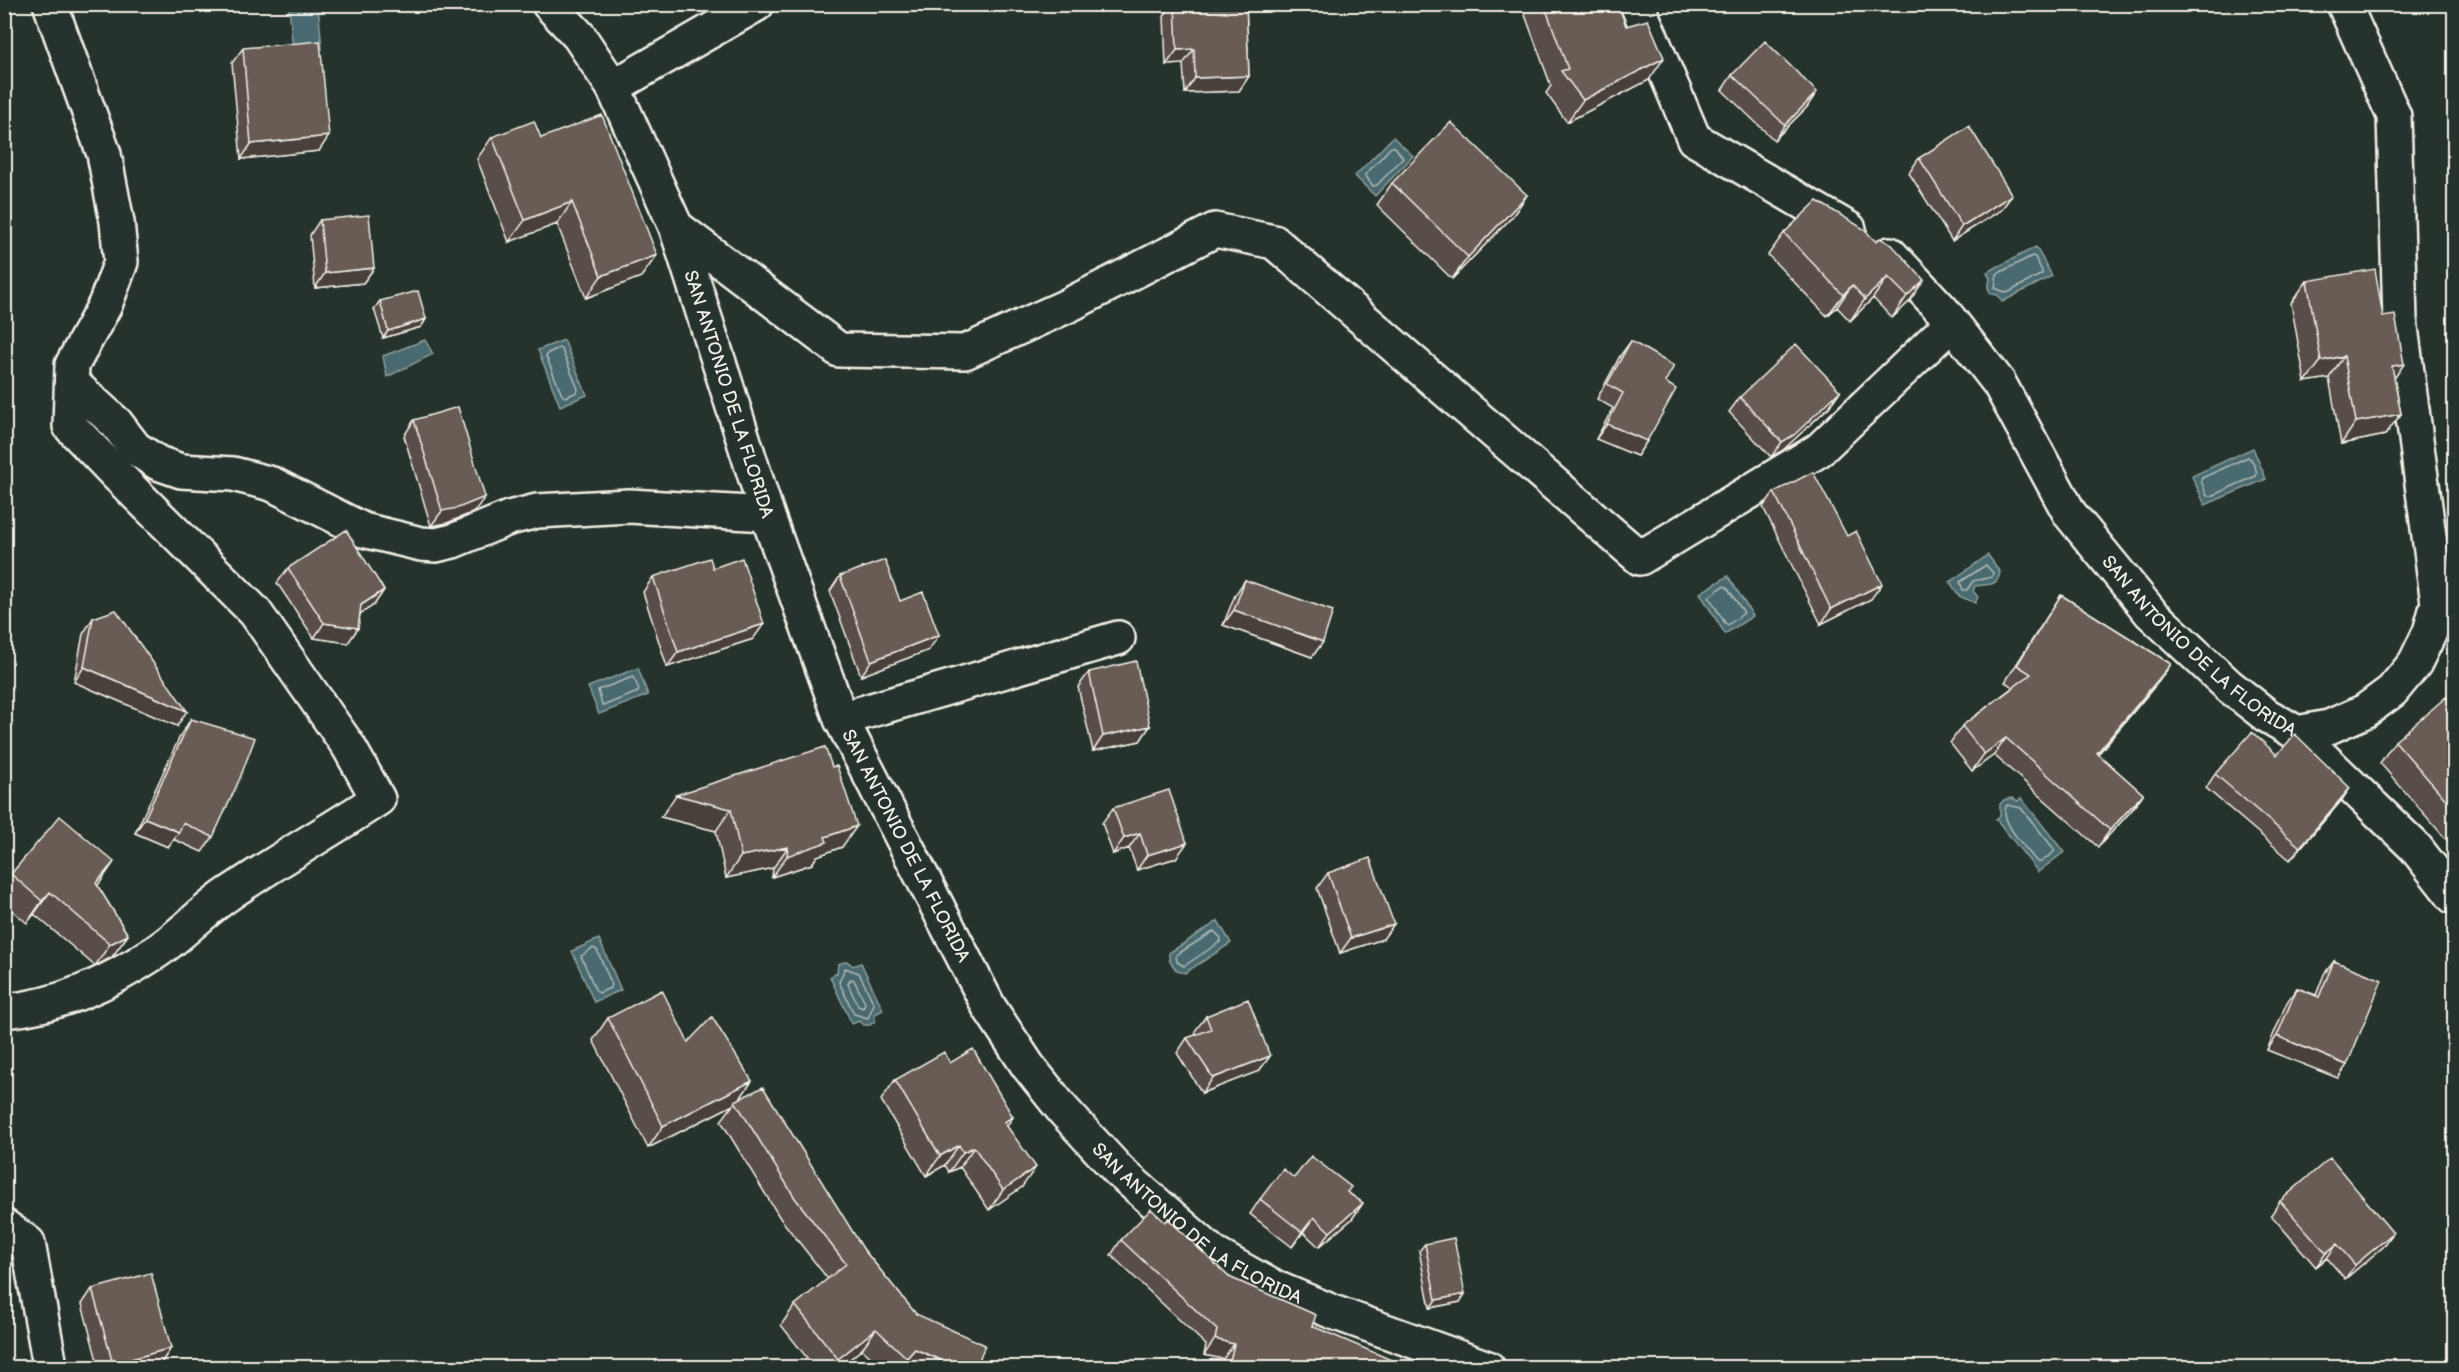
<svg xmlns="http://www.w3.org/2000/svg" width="2459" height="1372" font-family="'Balsamiq Sans',sans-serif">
	<rect width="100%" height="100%" fill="#26332d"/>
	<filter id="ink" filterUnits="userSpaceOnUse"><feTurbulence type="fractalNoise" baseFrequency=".0167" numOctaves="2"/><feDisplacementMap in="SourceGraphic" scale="12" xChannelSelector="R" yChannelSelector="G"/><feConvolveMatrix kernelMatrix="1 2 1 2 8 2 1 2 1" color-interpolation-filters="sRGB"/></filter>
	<g filter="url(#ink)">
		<path fill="#496a6f" stroke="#8da09f" stroke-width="1.5" d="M289,5H318L322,49L293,52Z
			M1393,137L1413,156L1375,196L1355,176Z
			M2036,247L2052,276L2002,302L1998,295L1991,294L1988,288L1990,279L1987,272Z
			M425,340L433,354L387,377L383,356Z
			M564,340L587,395L560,406L538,350Z
			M2253,448L2266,479L2205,505L2192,476Z
			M1988,555L2000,572C1997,589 1987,583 1975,586L1973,591L1978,597L1975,603L1959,596L1950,582Z
			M1728,576L1753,616L1725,634L1700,593Z
			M638,668L648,695L599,714L588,687Z
			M2012,798L2018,801L2021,798L2064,852L2038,872L1996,819L2000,816V804L2004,800Z
			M1218,921L1231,943L1185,973L1177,971L1169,960V953Z
			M599,939L621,990L594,1002L572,951Z
			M847,961L853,966L861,963L883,1010L875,1014V1021L870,1025H863L859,1021L852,1024L830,977L837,973L838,964Z"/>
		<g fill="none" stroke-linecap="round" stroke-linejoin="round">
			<path stroke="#b0bbb8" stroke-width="1.5" d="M1391,147H1395L1403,158L1377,185L1373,186L1365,175Z
				M2032,256L2035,257L2042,271V274L2007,293L1995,288L1997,274Z
				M559,348L562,350L578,389L577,392L565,397L562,395L546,356L548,353Z
				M2248,457C2253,460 2258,471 2256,476L2211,496H2207L2201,481L2202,478Z
				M1986,565L1993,573L1992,577L1973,581L1967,590H1963L1960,582Z
				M1723,586L1727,587L1744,613L1728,625L1725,623L1709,597Z
				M633,677L639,689L638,692L605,705H602L598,690Z
				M2007,805L2021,808L2054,849V852L2041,862H2037C2027,849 1997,820 2007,805Z
				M1214,931L1221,938L1220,942L1184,966L1177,962L1176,955Z
				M593,948L597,950L612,985L610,988L599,993L596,991L581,956Z
				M845,968L859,973L874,1004L868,1018L854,1014L839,982Z
				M851,979L854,980L865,1003L863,1008L858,1006L848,984Z"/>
			<g stroke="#f4f1e8" stroke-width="38">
				<g id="minor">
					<path id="s1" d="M549,4L579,36L613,87L676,227L767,514L841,719L989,1007L1028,1066L1063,1110L1119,1171L1214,1254L1271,1286L1333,1312L1488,1368"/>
					<path d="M1637,4L1694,139L1849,229"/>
					<path d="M613,87L757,4"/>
					<path d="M676,227L839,350L965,352L1067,306L1215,230L1274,242L1640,558L1819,450L1952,323"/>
					<path id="s2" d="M1890,254L1943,311L1999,383L2070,514L2151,613L2229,686L2266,715L2297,733L2329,727L2365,711L2392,691L2415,663L2430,632L2438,603L2400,320L2394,116L2344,4"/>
					<path d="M72,383L116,423L135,448L158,463L181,471L233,474L272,484L363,530L421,544L436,545L453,541L509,518L537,511L629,506L767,514"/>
					<path d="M841,719L1118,638"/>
					<path d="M2297,733L2415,847L2454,897"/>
					<path d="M4,1011C60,1006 109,983 156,952C181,935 202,912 227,895C276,861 328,832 378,799L349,747L255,612L118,476L70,426L72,365L105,305L121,262L117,222L104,154L50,4"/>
					<path d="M4,1226L28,1243L49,1360L47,1368"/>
				</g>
			</g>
			<use href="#minor" stroke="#26332d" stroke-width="33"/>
		</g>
		<path fill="#594e48" stroke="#f4f1e8" stroke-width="1.5" d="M1172,4H1246L1249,76L1239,91L1185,93L1183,64L1166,65L1164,16Z
			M1521,4H1618L1626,26L1649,80L1567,122L1546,93L1551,86Z
			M243,48L319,151L241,159L232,63Z
			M1732,75L1807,107L1774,140L1722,90Z
			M492,137L541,138L657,255L641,277L586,298L557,224L509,242L477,159Z
			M1919,158L2012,195L2001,210L1952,241L1909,173Z
			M1392,183L1527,195L1512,217L1452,279L1377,205Z
			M320,220L374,268L363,283L315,288L310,235Z
			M1784,233L1876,242L1892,245L1909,302L1892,318L1873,298L1850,321L1837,307L1827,316L1768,255Z
			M2307,281L2383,317L2404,364L2394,378L2401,414L2385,435L2341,444L2329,378L2305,382L2291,303Z
			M380,301L426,319L421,327L383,338L374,309Z
			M1631,341L1665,382L1647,441L1637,456L1596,439L1613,408L1597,399L1620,356Z
			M1840,391L1829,407L1783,450L1771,457L1729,412L1740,397Z
			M414,420L474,512L447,523L431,526L404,436Z
			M1774,492L1847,536L1871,599L1821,624L1763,507Z
			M288,568L384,590L374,605L360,614L358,628L348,643L314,638L277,583Z
			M713,568L753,639L667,667L643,592L653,577Z
			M840,576L900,601L929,650L861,676L830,591Z
			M1245,580L1323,642L1312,657L1223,625L1235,595Z
			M2061,595L2171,664L2159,681L2098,754L2143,794L2131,811L2098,847L1994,755L1972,771L1950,743L1962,726L2013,687L2005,682Z
			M93,618L177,726L74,682L83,634Z
			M1089,672L1150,726L1140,741L1093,751L1078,687Z
			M2454,706V842L2451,845L2380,763L2395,741Z
			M191,719L213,837L202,852L173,839L168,847L135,833L181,734Z
			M825,747L842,847L817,856L812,864L772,877L773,868L726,878L716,831L661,817Z
			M2277,755L2350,788L2341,801L2290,860L2206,788L2215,774Z
			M1113,808L1176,858L1137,870L1129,848L1113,854L1102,823Z
			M1328,873L1383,939L1340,953L1317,888Z
			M11,874L97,885L128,935L112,957L95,966L34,914L27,923L4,904V883Z
			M2334,961L2338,1078L2267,1050L2287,1002L2297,988L2316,995L2324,974Z
			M1206,1016L1270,1056L1259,1071L1202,1093L1177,1053L1187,1038L1197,1035L1195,1031Z
			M608,1018L688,1042L752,1081L739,1099L864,1250L916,1314L976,1368H882L862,1349L839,1368H815L781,1325L795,1305L828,1279L780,1218L721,1121L733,1105L648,1148L593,1040Z
			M950,1063L1013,1117L1007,1125L1022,1187L989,1210L960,1167L949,1172L945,1165L926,1176L881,1100L895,1080Z
			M1294,1178L1347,1192L1363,1203L1352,1219L1319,1247L1303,1232L1292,1247L1250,1214L1260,1199Z
			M2280,1201L2393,1233L2383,1247L2345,1279L2327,1258L2316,1267L2271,1215Z
			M1165,1222L1229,1277L1312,1326L1390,1368H1221L1223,1359L1204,1355L1206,1345L1111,1255L1121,1240Z
			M1425,1244L1460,1302L1430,1308L1419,1251Z
			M92,1289L171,1348L161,1363L143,1368H99L82,1304Z"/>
		<path fill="#48403b" stroke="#f4f1e8" stroke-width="1.5" d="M1194,49L1183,64L1166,65L1177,50Z
			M1664,58L1649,80L1567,122L1583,100Z
			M1249,76L1239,91L1185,93L1195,78Z
			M1817,92L1807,107L1774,140L1785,125Z
			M329,136L319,151L241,159L251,144Z
			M1527,195L1512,217L1452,279L1468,257Z
			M2012,195L2001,210L1952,241L1962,226Z
			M572,202L557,224L509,242L525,220Z
			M657,255L641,277L586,298L601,276Z
			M374,268L363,283L315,288L325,273Z
			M1888,277L1873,298L1850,321L1865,299Z
			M1924,280L1909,302L1892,318L1907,296Z
			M1852,285L1837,307L1827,316L1843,295Z
			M426,319L421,327L383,338L388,331Z
			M2344,356L2329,378L2305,382L2321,361Z
			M2404,364L2389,386L2392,366Z
			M1840,391L1829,407L1783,450L1771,457L1782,442Z
			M2401,414L2385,435L2341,444L2356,422Z
			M1607,424L1647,441L1637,456L1596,439Z
			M485,497L474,512L447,523L431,526L442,511Z
			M1882,584L1871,599L1821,624L1831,609Z
			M384,590L374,605L350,620L361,605Z
			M1234,610L1323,642L1312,657L1223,625Z
			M324,623L358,628L348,643L314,638Z
			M764,624L753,639L667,667L678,652Z
			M939,635L929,650L861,676L871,661Z
			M2171,664L2159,681L2085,770L2097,753Z
			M84,667L187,711L177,726L74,682Z
			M1150,726L1140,741L1093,751L1103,736Z
			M2006,738L1994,755L1972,771L1984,754Z
			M2350,788L2341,801L2290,860L2300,847Z
			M2143,794L2131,811L2098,847L2110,830Z
			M676,795L731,809L716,831L661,817Z
			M145,818L179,832L168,847L135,833Z
			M857,826L842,847L817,856L812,864L772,877L787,856L825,837Z
			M1140,833L1129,848L1113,854L1124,838Z
			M1187,843L1176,858L1137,870L1147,855Z
			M788,847L773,868L726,878L741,856Z
			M114,862L99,884L80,905L96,883Z
			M50,892L34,914L27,923L42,901Z
			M1394,924L1383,939L1340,953L1351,938Z
			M128,935L112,957L95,966L110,944Z
			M2277,1036L2347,1065L2338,1078L2267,1050Z
			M1270,1056L1259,1071L1202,1093L1213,1078Z
			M752,1081L737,1103L735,1101L733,1105L648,1148L663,1126Z
			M1013,1117L999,1137L1004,1122Z
			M959,1145L945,1165L926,1176L940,1156Z
			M974,1147L960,1167L949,1172L963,1152Z
			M1036,1167L1022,1187L989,1210L1003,1190Z
			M1363,1203L1352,1219L1319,1247L1330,1232Z
			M1314,1217L1292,1247L1302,1232Z
			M2393,1233L2383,1247L2345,1279L2355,1265Z
			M2337,1244L2327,1258L2316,1267L2326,1253Z
			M1465,1294L1460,1302L1430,1308L1436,1300Z
			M876,1329L862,1349L839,1368H832L838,1359Z
			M1215,1339L1234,1344L1223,1359L1204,1355Z
			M171,1348L161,1363L143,1368H110L113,1364Z
			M915,1349L958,1368H900L907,1358Z"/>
		<path fill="#675b54" stroke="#f4f1e8" stroke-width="1.5" d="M1175,4H1246L1249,76L1195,78L1194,49L1177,50Z
			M1544,4H1618L1626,26L1648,20L1664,58L1583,100L1561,71L1568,69Z
			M320,41L329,136L251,144L243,48Z
			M1765,41L1817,92L1785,125L1732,75Z
			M602,115L657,255L601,276L572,202L525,220L492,137L534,121L541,138Z
			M1451,122L1527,195L1468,257L1392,183Z
			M1969,126L2012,195L1962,226L1919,158Z
			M1817,201L1864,229L1876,242L1880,238L1892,245L1924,280L1907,296L1888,277L1865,299L1852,285L1843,295L1784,233Z
			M369,215L374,268L325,273L320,220Z
			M2375,269L2383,317L2395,315L2404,364L2392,366L2401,414L2356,422L2344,356L2321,361L2307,281Z
			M418,291L426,319L388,331L380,301Z
			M1631,341L1674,366L1665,382L1676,389L1647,441L1607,424L1623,393L1607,384Z
			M1796,344L1840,391L1794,435L1782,442L1740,397Z
			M458,407L485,497L458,508L442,511L414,420Z
			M1813,472L1847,536L1856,531L1882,584L1831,609L1774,492Z
			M346,530L384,590L361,605L358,628L324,623L288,568Z
			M710,558L713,568L742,558L764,624L678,652L653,577Z
			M885,560L900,601L923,592L939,635L871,661L840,576Z
			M1245,580L1333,611L1323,642L1234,610Z
			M2061,595L2171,664L2097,753L2143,794L2110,830L2006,738L1984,754L1962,726L2031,674L2017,665Z
			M116,610L187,711L84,667L93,618Z
			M1136,661L1150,726L1103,736L1089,672Z
			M2446,697L2454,706V809L2395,741Z
			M191,719L255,738L240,778L213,837L183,823L179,832L145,818Z
			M2252,732L2277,755L2295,734L2350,788L2300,847L2215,774Z
			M825,747L832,767L837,766L857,826L825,837L827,842L787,856L788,847L741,856L731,809L676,795Z
			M1169,790L1187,843L1147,855L1140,833L1124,838L1113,808Z
			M60,816L114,862L96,883L128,935L110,944L50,892L42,901L11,874Z
			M1370,858L1394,924L1351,938L1328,873Z
			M2334,961L2382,980L2347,1065L2277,1036L2297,988L2319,997Z
			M662,990L688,1042L712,1017L752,1081L663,1126L608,1018Z
			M1248,999L1270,1056L1213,1078L1187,1038L1211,1029L1206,1016Z
			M973,1049L1013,1117L1004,1122L1036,1167L1003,1190L974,1147L963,1152L959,1145L940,1156L895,1080L944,1052L950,1063Z
			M763,1087L864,1250L916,1314L985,1345L976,1368H958L915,1349L907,1358L876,1329L838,1359L795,1305L846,1264L795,1198L735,1101Z
			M1311,1156L1351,1187L1347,1192L1363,1203L1330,1232L1314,1217L1302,1232L1260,1199L1283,1169L1294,1178Z
			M2330,1158L2393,1233L2355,1265L2337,1244L2326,1253L2280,1201Z
			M1151,1209L1165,1222L1168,1219L1229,1277L1316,1315L1312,1326L1394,1361L1390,1368H1246L1230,1361L1234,1344L1215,1339L1217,1330L1121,1240Z
			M1454,1238L1465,1294L1436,1300L1425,1244Z
			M151,1273L171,1348L113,1364L92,1289Z
			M4,1349L7,1365H4Z"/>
	</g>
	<g text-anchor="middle" stroke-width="4.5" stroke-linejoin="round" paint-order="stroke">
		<g font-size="18" fill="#f4f1e8" stroke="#26332d">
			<text dy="6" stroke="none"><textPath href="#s1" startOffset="434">SAN ANTONIO DE LA FLORIDA</textPath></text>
			<text dy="6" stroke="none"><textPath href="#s2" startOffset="504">SAN ANTONIO DE LA FLORIDA</textPath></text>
			<text dy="6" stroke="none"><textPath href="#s1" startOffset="920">SAN ANTONIO DE LA FLORIDA</textPath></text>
			<text dy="6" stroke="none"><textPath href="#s1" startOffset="1406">SAN ANTONIO DE LA FLORIDA</textPath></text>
		</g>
	</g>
	<rect width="2459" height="1372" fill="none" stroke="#26332d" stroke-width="24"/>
	<rect x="12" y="12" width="2435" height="1348" fill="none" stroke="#f4f1e8" stroke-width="2" filter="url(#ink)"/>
</svg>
